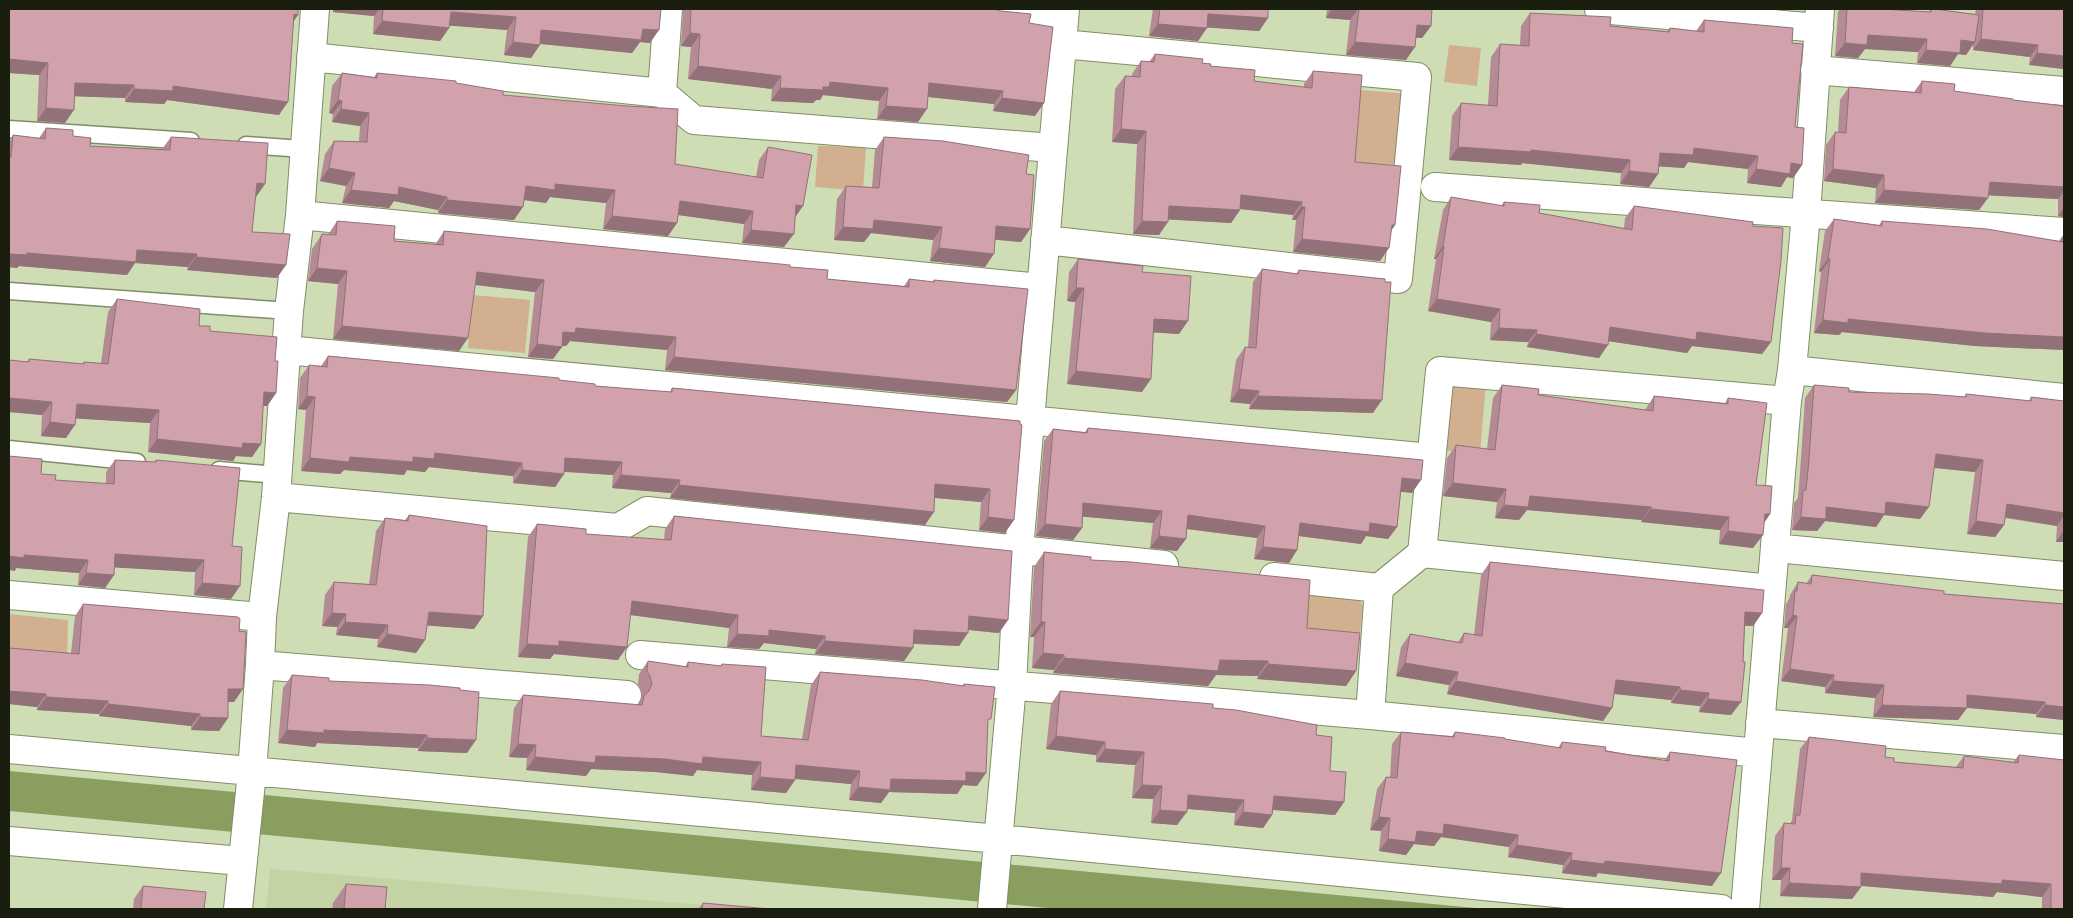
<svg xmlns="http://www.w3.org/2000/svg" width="2073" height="918" font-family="Helvetica,sans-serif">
	<rect width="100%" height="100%" fill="#ceddb3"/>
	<path fill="#c3d3a3" d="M270,869L751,909H266Z"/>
	<path fill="#d2af8f" d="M1449,45L1481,48L1477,86L1444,82Z
		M1360,90L1408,94L1399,165L1353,162Z
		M818,146L866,147L863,191L815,187Z
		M472,295L530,300L525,353L468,348Z
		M1454,379L1486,382L1480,453L1438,450L1444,392Z
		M1303,592L1357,595L1363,606L1359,642L1300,636Z
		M9,614L68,620L67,660L9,656Z"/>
	<path fill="#8a9f5f" d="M9,771L1486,909H1059L9,811Z"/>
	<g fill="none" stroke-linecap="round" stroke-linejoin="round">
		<g stroke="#808d66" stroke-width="19">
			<path id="service" d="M9,129L191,141
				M246,145L303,149
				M9,291L289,311
				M9,449L137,462
				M219,470L276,475"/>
		</g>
		<g stroke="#808d66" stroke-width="30">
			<path id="minor" d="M993,9L1064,14
				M1599,9L1819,28
				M311,57L662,93L694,120L1053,148
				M1815,70L2064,91
				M662,93L668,9
				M1435,187L2064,232
				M300,215L1041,288
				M1045,240L1398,279L1417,77L1062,44
				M286,350L1431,458
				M1792,370L2064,398
				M276,497L618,528L647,511L1164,565
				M1775,548L2064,576
				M1274,577L1379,588L1422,553
				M1771,589L1422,553L1440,371L1787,401
				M9,595L262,617
				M640,655L1370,715L1758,753
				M260,665L627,695
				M1370,715L1379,588
				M1760,723L2064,749
				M9,749L999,839L1721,909
				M9,841L242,861
				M238,909L252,772L260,665L262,617L276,497L289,311L300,215L315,9
				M992,909L1012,685L1019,550L1065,9
				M1745,909L1787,401L1792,370L1806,214L1820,9"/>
		</g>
		<use href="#service" stroke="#fff" stroke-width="16"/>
		<use href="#minor" stroke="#fff" stroke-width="28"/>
	</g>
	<path fill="#b48a94" d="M9,9L298,15L293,21L279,115L167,100L164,104L125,102V98L74,96L65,123L37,121L39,75L9,73Z
		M333,9H661L650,43L640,42L632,53L540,44L531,58L504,55L507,30L449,25V28L440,41L373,34L374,16L333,12Z
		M683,9H994L1029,23L1035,116L993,111L994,104L928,97L918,122L877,119L879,101L823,95L820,100H816L813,103L771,101L772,89L688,79L691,47L681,46Z
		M1153,9H1268V18L1259,31L1207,27L1198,41L1149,36Z
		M1317,9H1432L1431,26L1422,38H1416L1406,60L1346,55L1350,20L1326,18L1327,10Z
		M1840,9H1882L1929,12L1931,9L1975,14L1976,9H2064V69L2029,65L2030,57L1973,50V44L1966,55L1958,54L1950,66L1917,63L1918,52L1865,49L1858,58L1835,56L1838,12Z
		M1530,13L1610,26L1667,31L1670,28L1696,31L1704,20L1792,43L1795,127L1802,165L1793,178L1787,177L1781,187L1747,183L1748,169L1688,162L1684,168L1659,166L1658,174L1649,187L1620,184L1621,173L1522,163L1521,165L1449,160L1452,116L1461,103L1488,105L1491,57L1500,44L1520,45L1521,26Z
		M1155,54L1202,63L1254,81L1304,87V84L1313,71L1355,162L1395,225L1391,231L1380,261L1293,252L1296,220H1292L1293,215L1240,209V210L1231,223L1168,219L1159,235L1133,234L1137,144L1112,142L1115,89L1125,76L1132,77V74L1141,61L1149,62Z
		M342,73L374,77L377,73L456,83L503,95L675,164L756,177L759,160L768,147L795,218L784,247L742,243L744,224L678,215L677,223L668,236L603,229L606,203L550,197L546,203L524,200L514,220L438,213V210L394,201L389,208L342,203L346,186L320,181L325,154L334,141L359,142L360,126L332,122L333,114L329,113L332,86Z
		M1922,81L1954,91L2013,100L2064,106V217L2058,216V199L1989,195L1979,210L1875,203L1876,188L1824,181L1826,145L1835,132H1838L1840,100L1849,87L1914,92Z
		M46,128L73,136L90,146L162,149L171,137L265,184L255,197L252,232L277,278L187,270L188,267L135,263L127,275L19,266L17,268L9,267V142L13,135L39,138Z
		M884,137L1026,174L1030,229L1021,242L995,239L985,267L930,261L933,240L871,233L864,242L834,240L837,199L846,186L872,187L875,150Z
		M1451,197L1501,206L1504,202L1539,213L1624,228L1625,218L1634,206L1752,226L1771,342L1762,354L1692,346L1687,353L1608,341L1599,358L1527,347L1528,342L1490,340L1491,322L1428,311L1436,259H1434L1443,210Z
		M1834,219L1879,225L1882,221L2059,241L2064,234V350L1975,346L1842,332L1839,335L1814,333L1821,272L1819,271L1825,231Z
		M337,221L394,241L435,245L444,231L790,267L827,279L904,286L909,279L933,282L934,280L1016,390L1007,402L665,370L667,350L570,341L566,346H562L553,359L528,357L535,292L475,285L459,351L333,339L338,284L308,281L312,249L322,234L328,235Z
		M1078,259L1142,272L1179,334L1154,332L1142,392L1067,384L1075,302L1067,301L1069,272Z
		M1262,269L1296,274L1299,270L1373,413L1249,409L1250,404L1230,402L1236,360L1245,347H1248L1253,282Z
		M117,299L199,326L275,361L276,393L267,406H263L261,444L252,457L236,456L233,461L148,452L150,423L75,418L66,438L41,436L42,415L9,412V360L27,362L29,359L83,364L84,362L101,363L108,312Z
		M328,356L559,380L595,386L670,392L672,388L1020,421L1005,533L979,530L981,502L934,498L925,525L670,498L671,493L612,488L613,475L564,472V474L555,487L513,483V476L429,467L425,472L407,470L404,475L344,470L340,474L301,471L306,410L298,409L300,378L309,365L321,366Z
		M1502,385L1538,395L1645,410L1654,396L1725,403L1728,398L1756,485L1770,514L1764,523L1753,548L1719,544L1720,530L1641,522L1642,520L1527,510L1519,520L1495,518L1497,502L1443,496L1447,458L1456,445L1487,449L1493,398Z
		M1814,385L1849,392L1964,397L1966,394L2029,401L2031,397L2064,401V542H2056L2057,526L2005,518L2004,525L1995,537L1967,534L1975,472L1934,468L1920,519L1884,515L1876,527L1825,521L1817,531L1792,530L1794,503L1798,498L1800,472L1805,398Z
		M1088,428L1412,493L1401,491L1397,527L1388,539L1366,536L1361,544L1299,536L1297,550L1289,563L1254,559L1257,538L1187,529L1177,551L1150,548L1153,523L1083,516L1082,528L1073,540L1036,536L1044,441L1053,429L1085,432Z
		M115,460L154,462L156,460L232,546L231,599L194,595L195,572L114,567V575L105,588L78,585L79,573L16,568L15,571L41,474L55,480L106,484V472Z
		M409,515L483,616L474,629L427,625L425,640L416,653L377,647L378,639L336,635L337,627L322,626L325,595L334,582L369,584L376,531L385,518L405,520Z
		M674,516L999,633L968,630L959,646L913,644V648L904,661L815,654L816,649L764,643L759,649L727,647L729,628L630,615L618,660L554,654L550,659L518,657L528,537L537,524L586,534L664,540L665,529Z
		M1044,552L1091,560L1307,628L1356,671L1346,686L1257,679L1258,676L1216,675L1208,686L1053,673L1054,670L1032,668L1034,637H1030L1034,567Z
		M1490,562L1762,613L1753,626H1745L1741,702L1731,715L1699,712L1700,706L1671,703V700L1614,694L1612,708L1603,721L1447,694L1449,685L1396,676L1401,647L1410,634L1458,642L1464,633L1474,635L1481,575Z
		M1812,575L1944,594L2064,604V601V720L2036,717V714L1967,708L1958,720L1873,717L1875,698L1825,693V687L1781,681L1788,628H1784L1786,604L1789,599L1790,595L1798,582L1806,584Z
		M83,604L234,702H228V718L219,731L191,730V726L99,716V714L37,710V707L9,704V648L71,653L75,616Z
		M648,661L685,667L688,662L720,666L722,664L761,736L802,739L811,685L820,672L962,686L964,684L988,724L977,786L963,785L957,794L889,792L881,803L849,800L851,784L795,779V780L786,793L751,790L752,775L697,770L693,776L656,772L591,769L586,776L526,770L527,758L509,757L514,708L523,695L637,705L642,697L641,689L638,684L639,674Z
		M292,675L329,681L467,753L418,751V748L317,743L315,747L278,743L283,688Z
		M1060,691L1213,708L1316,735L1330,771L1344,802L1335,815L1273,810L1272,815L1263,828L1234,825L1235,813L1187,809L1177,825L1151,823L1153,799L1132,798L1135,765L1096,762V755L1046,749L1051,704Z
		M1401,732L1452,736L1455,732L1558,748L1562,742L1664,761L1670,752L1712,886L1598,873L1596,877L1562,873L1563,865L1508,857L1509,847L1441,837L1434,846L1414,844L1406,855L1379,851L1381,831L1370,830L1377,789L1386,777H1390L1392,744Z
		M1809,737L1885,757L1894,762L1956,767L1964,756L2013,762L2019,755L2064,909H2042V897L1997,892L1993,897L1861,886V887L1852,899L1780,896L1781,880H1772L1775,836L1784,823L1790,824L1792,820L1800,749Z
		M346,884L385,909H332L333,903Z
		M143,886L204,909H133L134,899Z
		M703,903L770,909H698Z"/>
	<path fill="#927178" d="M335,9H379L374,16L333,12Z
		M1332,9H1358L1350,20L1326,18Z
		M451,12L516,17L507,30L441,25Z
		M294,14L298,15L289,28Z
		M1208,14L1268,18L1259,31L1199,27Z
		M382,21L449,28L440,41L373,34Z
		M1158,24L1207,28L1198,41L1149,36Z
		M1417,25L1431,26L1422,38L1408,37Z
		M643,29L659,30L650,43L640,42L632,53L532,43L541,30Z
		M690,33L700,34L691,47L681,46Z
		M1868,35L1927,39L1918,52L1865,49L1858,58L1835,56L1845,43Z
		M1981,39L2038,45L2030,57L1973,50Z
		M1961,40L1975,42L1966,55L1958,54L1950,66L1917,63L1926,50Z
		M513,42L540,45L531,58L504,55Z
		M1355,42L1415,47L1406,60L1346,55Z
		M2037,53L2064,56V69L2029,65Z
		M9,59L48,63L39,75L9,73Z
		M698,66L781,76L772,89L688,79Z
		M830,82L888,88L879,101L823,95L820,100H816L813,103L771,101L780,88L823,87Z
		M75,83L134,85L125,98L66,96Z
		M929,83L1003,91L994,104L920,96Z
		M173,86L288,102L279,115L167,100L164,104L125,102L134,89Z
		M1002,98L1044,103L1035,116L993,111Z
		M338,100L342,101L333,114L329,113Z
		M886,106L927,109L918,122L877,119Z
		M46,108L74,110L65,123L37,121Z
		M341,109L369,113L360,126L332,122Z
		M1121,129L1146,131L1137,144L1112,142Z
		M1458,147L1531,150L1630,160L1621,173L1522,163L1521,165L1449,160Z
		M1694,148L1758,156L1748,169L1688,162L1684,168L1651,166L1660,153Z
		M1791,163L1802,165L1793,178L1787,177L1781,187L1747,183L1756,169Z
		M329,168L355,173L346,186L320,181Z
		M1833,169L1884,175L1876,188L1824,181Z
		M1629,171L1658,174L1649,187L1620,184Z
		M1990,182L2064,187V191L2058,199L1981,195Z
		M257,183L265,184L256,197L247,196Z
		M555,184L615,190L606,203L550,197L546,203L517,199L526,186Z
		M399,187L447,197L438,210L394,201L389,208L342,203L351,190Z
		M1884,190L1988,198L1979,210L1875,203Z
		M1241,195L1302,202L1293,215L1232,208Z
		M447,200L523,207L514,220L438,213Z
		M680,201L753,211L744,224L671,214Z
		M796,205L803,206L794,219Z
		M1169,206L1240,210L1231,223L1159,219Z
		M1301,207H1305L1296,220H1292Z
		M2064,207V217L2058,216Z
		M612,216L677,223L668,236L603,229Z
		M874,220L942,227L933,240L871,233L864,242L834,240L843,227Z
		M1142,221L1168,222L1159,235L1133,234Z
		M1392,225H1395L1386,238Z
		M996,226L1030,229L1021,242L987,239Z
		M751,230L794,234L784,247L742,243Z
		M1302,239L1389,248L1380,261L1293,252Z
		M1443,246L1444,247L1436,259H1434Z
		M939,248L994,254L985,267L930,261Z
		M137,250L197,254L188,267L135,263L127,275L19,266L17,268L9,267V254Z
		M196,257L286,265L277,278L187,270Z
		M1828,259H1830L1821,272L1819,271Z
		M317,268L347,271L338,284L308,281Z
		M477,272L544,280L535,292L468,284Z
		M1076,288H1084L1075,302L1067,301Z
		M1437,299L1500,309L1491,322L1428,311Z
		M1154,319L1188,321L1179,334L1145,332Z
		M1848,319L2064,337V350L1975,346L1842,332L1839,335L1814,333L1823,320Z
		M342,326L468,338L459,351L333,339Z
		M1610,327L1697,332L1771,342L1762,354L1692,346L1687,353L1601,340Z
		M576,328L676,337L667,350L570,341L566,346L554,345L563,332Z
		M1499,328L1537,330L1528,342L1490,340Z
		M1536,334L1608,345L1599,358L1527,347Z
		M537,344L562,347L553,359L528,357Z
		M674,357L1016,390L1007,402L665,370Z
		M1076,371L1151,379L1142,392L1067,384Z
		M1239,389L1259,391L1250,404L1230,402Z
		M264,392L276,393L267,406L255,405Z
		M307,396L315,397L306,410L298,409Z
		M1258,396L1382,400L1373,413L1249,409Z
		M9,398L52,402L42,415L9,412Z
		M77,404L159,410L150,423L67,418Z
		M50,422L75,425L66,438L41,436Z
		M157,439L243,443L261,444L252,457L236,456L233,461L148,452Z
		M435,453L522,463L513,476L429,467L425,472L407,470L404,475L344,470L340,474L301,471L310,458L350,457H413Z
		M1936,454L1983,460L1975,472L1927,467Z
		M565,458L622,462L613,475L556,471Z
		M522,470L564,474L555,487L513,483Z
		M621,475L680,480L671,493L612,488Z
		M1402,478L1421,480L1412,493L1393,491Z
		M1453,483L1506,489L1497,502L1443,496Z
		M935,484L990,489L981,502L926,497Z
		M679,485L934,512L925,525L670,498Z
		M1530,496L1651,507L1642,520L1527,510L1519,520L1495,518L1504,505Z
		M1886,502L1929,507L1920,519L1884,515L1876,527L1825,521L1817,531L1792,530L1801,517L1826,507Z
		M1083,503L1162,511L1153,523L1075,516Z
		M2007,504L2064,513V515L2057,526L1998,516Z
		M1651,509L1729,517L1720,530L1641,522Z
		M1765,514H1770L1761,527Z
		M1188,515L1265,526L1257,538L1180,528Z
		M988,517L1014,520L1005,533L979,530Z
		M1976,521L2004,525L1995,537L1967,534Z
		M1300,523H1370L1397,527L1388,539L1366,536L1361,544L1291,535Z
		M1045,524L1082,528L1073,540L1036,536Z
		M2064,530V542H2056Z
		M1728,531L1763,535L1753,548L1719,544Z
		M1159,536L1186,539L1177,551L1150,548Z
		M1263,547L1297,550L1289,563L1254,559Z
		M115,554L204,560L195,572L106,567Z
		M24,555L88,560L79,573L16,568L15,571L9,570V556Z
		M86,573L114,575L105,588L78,585Z
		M202,583L240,586L231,599L194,595Z
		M632,601L738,615L729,628L623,614Z
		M429,612L483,616L474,629L420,625Z
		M1745,612L1762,613L1753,626L1736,625Z
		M332,613L346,614L337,627L322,626Z
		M1793,615L1797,616L1788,628H1784Z
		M969,616L1008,620L999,633L960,629Z
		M345,622L388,625L378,639L336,635Z
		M1041,622H1045L1034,637H1030Z
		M769,630L825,636L816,649L764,643L759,649L727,647L737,634Z
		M914,630L968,633L959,646L905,643Z
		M387,634L425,640L416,653L377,647Z
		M559,641L627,647L618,660L554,654L550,659L518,657L527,644Z
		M825,641L913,648L904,661L815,654Z
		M1043,653L1064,655L1054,670L1032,668Z
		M1064,658L1220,660L1268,661L1258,676L1216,675L1208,686L1053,673Z
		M1405,663L1458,672L1449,685L1396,676Z
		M1268,664L1356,671L1346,686L1257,679Z
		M1790,669L1834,675L1825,687L1781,681Z
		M1616,680L1680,687L1671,700L1607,693Z
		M1456,681L1612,708L1603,721L1447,694Z
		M1833,681L1884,685L1875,698L1825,693Z
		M228,689H243L234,702H220Z
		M1680,690L1709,693L1700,706L1671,703Z
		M9,691L46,694L37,707L9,704Z
		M1967,695L2045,702L2036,714L1959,707Z
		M46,697L108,701L99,714L37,710Z
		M1708,699L1741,702L1731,715L1699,712Z
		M108,704L200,714L191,726L99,716Z
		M1882,705L1967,708L1958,720L1873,717Z
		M2045,705L2064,707V720L2036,717Z
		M200,717L228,718L219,731L191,730Z
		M287,730H324L427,735L418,748L317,743L315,747L278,743Z
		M1056,736L1105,742L1096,755L1046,749Z
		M427,738L476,740L467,753L418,751Z
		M518,744L536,745L527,758L509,757Z
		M1105,749L1144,752L1135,765L1096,762Z
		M596,756L703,757L761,762L752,775L697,770L693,776L656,772L591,769L586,776L526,770L535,757Z
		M796,765L860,771L851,784L787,778Z
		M966,772L986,773L977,786L963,785L957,794L889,792L881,803L849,800L858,787L891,779Z
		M760,777L795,780L786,793L751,790Z
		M1142,785L1162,786L1153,799L1132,798Z
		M1188,795L1244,800L1235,813L1179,808Z
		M1274,796L1344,802L1335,815L1265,809Z
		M1160,810L1187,812L1177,825L1151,823Z
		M1243,812L1272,815L1263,828L1234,825Z
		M1379,817L1390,818L1381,831L1370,830Z
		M1444,824L1518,835L1509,847L1441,837L1434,846L1414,844L1406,855L1379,851L1388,839Z
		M1517,845L1572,853L1563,865L1508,857Z
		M1571,860L1605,861L1721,873L1712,886L1598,873L1596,877L1562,873Z
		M1781,868H1790L1781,880H1772Z
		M1861,873L2002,880L2051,884L2042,897L1997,892L1993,897L1853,885Z
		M1789,883L1861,887L1852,899L1780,896Z"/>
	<path fill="#d1a1ac" stroke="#927178" d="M9,9H298V15L294,14L288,102L173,86V91L134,89V85L75,83L74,110L46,108L48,63L9,59Z
		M383,9H661L659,30L643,29L641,40L541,30L540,45L513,42L516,17L451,12L449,28L382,21Z
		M691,9H994L1001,11L1031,14L1029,23L1053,27L1044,103L1002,98L1003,91L929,83L927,109L886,106L888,88L830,82L829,87H823V90L780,88L781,76L698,66L700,34L690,33Z
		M1160,9H1268V18L1208,14L1207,28L1158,24Z
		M1359,9H1432L1431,26L1417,25L1415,47L1355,42Z
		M1847,9H1882L1931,12V9H1934L1979,15L1975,42L1961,40L1960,53L1926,50L1927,39L1868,35L1867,45L1845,43Z
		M1983,9H2064V56L2037,53L2038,45L1981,39Z
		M1530,13L1611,17L1610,26L1669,32L1670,28L1704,32V20L1793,28L1792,43L1803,44L1795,127L1804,128L1802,165L1791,163L1790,174L1756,169L1758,156L1694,148L1693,155L1660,153L1658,174L1629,171L1630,160L1531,150V152L1458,147L1461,103L1497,106L1500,44L1529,46Z
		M1155,54L1203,59L1202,63L1211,64L1210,66L1255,70L1254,81L1312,88L1313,71L1362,75L1355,162L1401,166L1395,225H1392L1389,248L1302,239L1305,207H1301L1302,202L1241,195L1240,210L1169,206L1168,222L1142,221L1146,131L1121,129L1125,76L1140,77L1141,61L1154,62Z
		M342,73L377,78V73L456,81V83L503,91V95L627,106L678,109L675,164L763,178L768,147L812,155L803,206L796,205L794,234L751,230L753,211L680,201L677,223L612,216L615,190L555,184V190L526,186L523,207L447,200V197L399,187L398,195L351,190L355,173L329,168L334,141L367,142L369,113L341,109L342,101L338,100Z
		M1922,81L1955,84L1954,91L2013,99V100L2064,106V187L1990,182L1988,198L1884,190V175L1833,169L1835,132L1846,133L1849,87L1921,93Z
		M46,128L73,130V136L91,138L90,146L170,150L171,137L268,143L265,184L257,183L252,232L290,234L286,265L196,257L197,254L137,250L136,262L27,253L26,255L9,254V157H11L13,135L45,139Z
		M884,137L943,141L1029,155L1026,174L1034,175L1030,229L996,226L994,254L939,248L942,227L874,220L873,229L843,227L846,186L879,188Z
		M1451,197L1504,206V202L1540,205L1539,213L1632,230L1634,206L1753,222L1752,226L1783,228L1781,261L1771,342L1697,332L1696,340L1610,327L1608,345L1536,334L1537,330L1499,328L1500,309L1437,299L1444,247L1443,246Z
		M1834,219L1882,226V221L1987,229L2063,242L2064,234V337L1984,333L1848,319V323L1823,320L1830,259H1828Z
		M337,221L395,226L394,241L443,245L444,231L790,265V267L828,270L827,279L909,287V279L934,282V280L1028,289L1016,390L674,357L676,337L576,328L575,333L563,332L562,347L537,344L544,280L477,272L468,338L342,326L347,271L317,268L321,237L322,234L336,235Z
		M1078,259L1143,266L1142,272L1191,276L1188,321L1154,319L1151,379L1076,371L1084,288H1076Z
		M1262,269L1298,274L1299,270L1385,279V282H1391L1382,400L1258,396L1259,391L1239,389L1245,347L1256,348Z
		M117,299L200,309L199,326H210V331L277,337L275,361H278L276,393L264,392L261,444L243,443L242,448L157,439L159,410L77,404L75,425L50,422L52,402L9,398V360L29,362V359L84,364V362L108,364Z
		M328,356L559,378V380L595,384V386L672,392V388L1020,421V424L1022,425L1014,520L988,517L990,489L935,484L934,512L679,485L680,480L621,475L622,462L565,458L564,474L522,470V463L435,453L434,459L413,457V462L350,457L349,462L310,458L315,397L307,396L309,365L327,367Z
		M1502,385L1539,389L1538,395L1653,411L1654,396L1728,404V398L1767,403L1756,485L1772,486L1770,514H1765L1763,535L1728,531L1729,517L1651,509V507L1530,496L1528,507L1504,505L1506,489L1453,483L1456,445L1495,450Z
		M1814,385L1849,388V392L1928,394L1966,397V394L2031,401V397L2064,401V513L2007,504L2004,525L1976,521L1983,460L1936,454L1929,507L1886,502L1885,514L1826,507V519L1801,517L1803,490H1806L1809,460Z
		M1088,428L1423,460L1421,480L1402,478L1397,527L1370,523L1369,532L1300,523L1297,550L1263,547L1265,526L1188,515L1186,539L1159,536L1162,511L1083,503L1082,528L1045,524L1053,429L1087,433Z
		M9,456L42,459L41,474L56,475L55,480L114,484L115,460L156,462V460L240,468L232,546L242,547L240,586L202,583L204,560L115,554L114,575L86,573L88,560L24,555V558L9,556Z
		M409,515L487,526L483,616L429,612L425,640L387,634L388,625L345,622L346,614L332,613L334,582L376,585L385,518L408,521Z
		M674,516L1012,551L1008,620L969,616L968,633L914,630L913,648L825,641V636L769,630V636L737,634L738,615L632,601L627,647L559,641V646L527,644L537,524L586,529V534L671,540Z
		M1044,552L1091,557V560L1131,562L1310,580L1307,628L1360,633L1356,671L1268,664V661L1220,660L1218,671L1064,658V655L1043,653L1045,622H1041Z
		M1490,562L1764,590L1762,613L1745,612L1743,662H1745L1741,702L1708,699L1709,693L1680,690V687L1616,680L1612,708L1456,681L1458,672L1405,663L1410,634L1462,643L1464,633L1482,636Z
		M1812,575L1944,591V594L2064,604V707L2045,705V702L1967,695V708L1882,705L1884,685L1833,681L1834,675L1790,669L1797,616L1793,615L1795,591H1797L1798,582L1811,584Z
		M83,604L238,617L240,619L239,631L246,632L243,689H228V718L200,717V714L108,704V701L46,697V694L9,691V648L79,654Z
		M648,661L688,667V662L721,666L722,664L766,667L761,736L808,740L820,672L922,680L964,686V684L995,687L991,719H988L986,773L966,772V781L891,779L890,790L858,787L860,771L796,765L795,780L760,777L761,762L703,757L702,764L665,759L596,756L595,763L535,757L536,745L518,744L523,695L642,705L644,696L649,691L652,684L650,676L647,671Z
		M292,675L329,678V681L430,685L460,688V690L479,692L476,740L427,738V735L324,730V733L287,730Z
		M1060,691L1213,704V708L1236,710L1317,725L1316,735L1332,737L1330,771L1346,772L1344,802L1274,796L1272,815L1243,812L1244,800L1188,795L1187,812L1160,810L1162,786L1142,785L1144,752L1105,749V742L1056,736Z
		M1401,732L1454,737L1455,732L1505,738V739L1561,748L1562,742L1606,747L1605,751L1669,761L1670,752L1737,760L1721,873L1605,861L1604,864L1571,860L1572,853L1517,845L1518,835L1444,824L1443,834L1417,831L1415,842L1388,839L1390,818L1379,817L1386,777L1397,778Z
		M1809,737L1886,746L1885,757L1894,758V762L1963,768L1964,756L2018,763L2019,755L2064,760V909H2051V884L2002,880V884L1861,873V887L1789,883L1790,868H1781L1784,823L1795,824L1796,815H1800Z
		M346,884L387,887L385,909H344Z
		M143,886L206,892L204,909H141Z
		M703,903L770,909H702Z"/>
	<rect width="2073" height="918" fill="none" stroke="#191e0f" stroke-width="20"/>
</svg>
